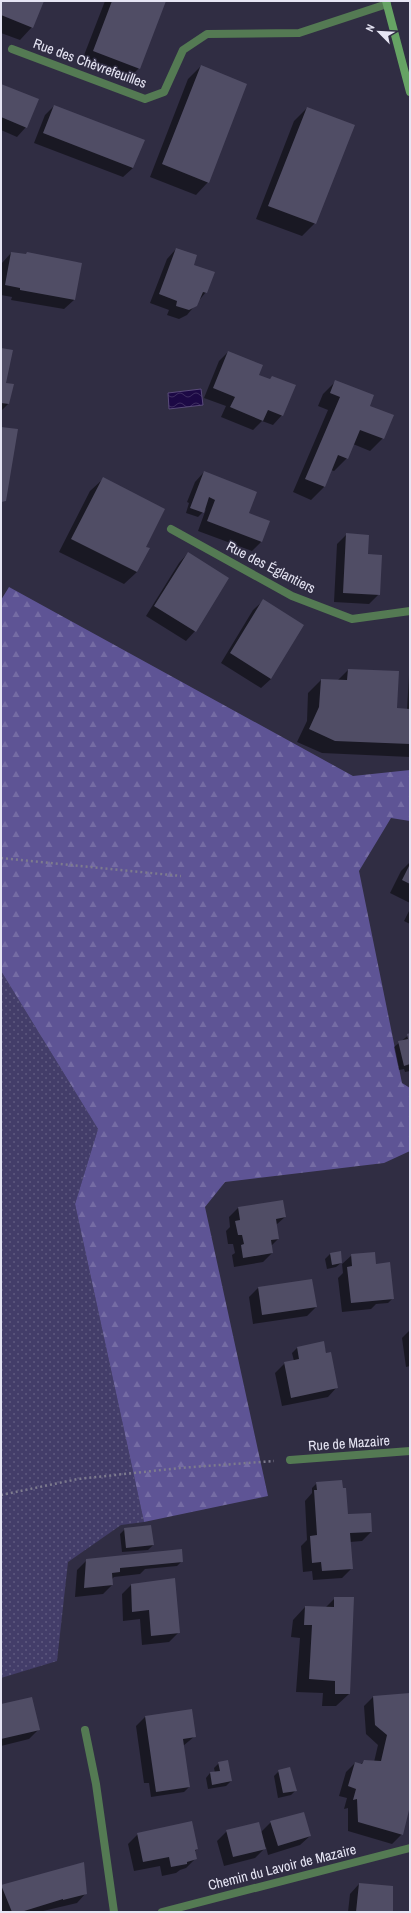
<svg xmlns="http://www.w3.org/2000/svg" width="411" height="1913" font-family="'Archivo Narrow',sans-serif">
	<defs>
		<pattern id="grass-dots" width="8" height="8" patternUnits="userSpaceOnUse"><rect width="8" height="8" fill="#433d69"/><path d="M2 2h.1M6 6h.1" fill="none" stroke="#5e597f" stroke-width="1.8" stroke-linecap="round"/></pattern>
		<pattern id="forest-firs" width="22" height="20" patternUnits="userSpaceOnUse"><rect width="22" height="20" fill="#5e5495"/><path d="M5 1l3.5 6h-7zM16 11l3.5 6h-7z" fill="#756ca4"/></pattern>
		<pattern id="water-waves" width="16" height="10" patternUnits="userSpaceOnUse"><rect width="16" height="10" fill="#1c0945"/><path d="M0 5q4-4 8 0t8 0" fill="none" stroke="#3d2d60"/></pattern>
	</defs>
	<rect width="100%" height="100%" fill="#302d43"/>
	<path fill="url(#grass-dots)" d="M1,971L98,1129L75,1204L144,1522L121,1525L68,1562L57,1661L1,1678Z"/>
	<path fill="url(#forest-firs)" d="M9,587L353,776L410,770V821L391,818L359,871L402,1083L410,1088V1151L384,1163L225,1182L205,1207L268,1496L144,1522L75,1204L98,1129L1,971V600Z"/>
	<path fill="url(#water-waves)" stroke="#594b7a" d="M201,389L203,405L169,409L168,393Z"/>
	<path fill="#0007" d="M1,1H42L32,27L20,40L1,33Z
		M105,1H165L139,68L126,81L81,63Z
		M201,66L208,182L196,195L150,177L188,79Z
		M1,85L26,127L17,137L1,130Z
		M54,106L133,168L123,177L34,143L45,115Z
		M307,108L315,223L302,236L256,219L294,121Z
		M176,249L193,265L206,292L187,315L179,319L167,315L169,310L150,303L167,259Z
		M11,253L81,263L74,300L64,309L11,300L12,297L1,295L2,263Z
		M1,349L8,404L1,411Z
		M228,352L257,376L269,380L272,377L282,415L273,425L262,421L253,430L221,417L226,406L204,398L219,361Z
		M336,381L368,406L383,438L370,451L353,444L347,458L334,471L331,470L324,487L311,500L293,492L328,410L318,406L323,394Z
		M204,472L248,513L261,542L252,551L198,531L206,509L198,517L186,513L189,503L187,502L195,482Z
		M103,479L144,547L137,572L124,584L59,552L90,491Z
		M346,535L367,555L379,594L369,604L334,602L337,544Z
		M188,553L195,631L186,641L146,616L179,563Z
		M263,601L271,679L261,688L221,663L253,610Z
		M410,658V757L322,753L297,742L307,721L308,693L321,680L337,681L348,670L397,672L396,709L407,710Z
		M410,862V903L390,893L401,871Z
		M410,909V924L404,921Z
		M410,1034V1071L405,1072L404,1069L399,1070L394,1047Z
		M238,1208L285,1217L276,1225L278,1239L271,1246L272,1253L263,1262L234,1267L232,1255L235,1253L233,1244H228L226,1231L230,1227L229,1217Z
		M330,1254L341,1263L336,1267L327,1269L325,1259Z
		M352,1255L375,1265L393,1298L388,1303L376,1304L371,1309L342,1312L338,1278L343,1273L342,1264Z
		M258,1288L316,1307L307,1316L253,1324L249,1297Z
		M410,1330V1366L406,1367L402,1338Z
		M323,1343L337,1387L328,1397L282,1406L275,1373L285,1363L294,1361L292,1353L297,1348Z
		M317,1483L347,1515L371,1532L362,1541L350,1542L351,1569L342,1578L313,1580L312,1571L303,1572L301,1546L307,1540L305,1501L312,1493V1488Z
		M125,1529L153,1545L148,1550L122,1552L120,1534Z
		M87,1560L182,1561L177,1566L145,1569L140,1574L114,1577L112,1579V1585L103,1594L75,1597L77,1570Z
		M131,1585L179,1632L169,1642L142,1645L140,1619L123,1621L122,1594Z
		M335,1598L349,1694L336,1706H322L323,1693L296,1692L300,1638L291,1637L293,1620L305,1607L325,1608Z
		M410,1694V1804L402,1834L392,1844L348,1831V1808L344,1809L347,1798L339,1796L346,1772L355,1763L361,1764L364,1761L374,1762L378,1745L366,1734L364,1706L373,1697Z
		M1,1705L39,1729L29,1739L1,1746Z
		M191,1710L195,1736L183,1746L189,1787L184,1792L151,1797L149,1783H144L136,1726L145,1717Z
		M219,1763L231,1781L226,1786L208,1789L206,1778L210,1773H215L214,1768Z
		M279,1771L296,1790L291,1795L278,1798L274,1776Z
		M271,1822L310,1836L300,1845L268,1855L266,1847L255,1858L224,1866L217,1841L227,1831L260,1833Z
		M138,1834L197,1849L194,1852L195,1859L186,1868L180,1870L176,1873L162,1876L160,1866L134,1871L128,1844Z
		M83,1863L86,1893L77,1903L39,1912H1V1886Z
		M359,1884L392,1912H348L350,1894Z"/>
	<path fill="#504d65" d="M1,1H44L33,28L1,15Z
		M112,1H166L140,69L93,51Z
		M201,65L247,84L209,183L162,164Z
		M1,84L39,99L27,128L1,117Z
		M54,105L145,140L133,168L43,133Z
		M307,107L355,125L316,224L268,206Z
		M176,248L197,255L194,265L215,272L207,293L203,292L197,306L189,310L176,306L177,301L159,294Z
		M11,252L26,254L27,252L82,263L75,300L20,290V288L5,285Z
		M1,348L13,350L6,383L14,384L9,404L1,403Z
		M228,351L263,365L259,375L270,379L272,376L296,385L283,416L268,410L263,421L230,407L235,397L213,388Z
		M335,380L374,395L370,406L394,415L384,439L360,430L348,459L338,455L325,487L305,479L340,397L330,393Z
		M1,427L18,429L6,501L1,502Z
		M204,471L257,492L249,513L270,521L262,542L207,521L215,500L209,497L204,513L190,508Z
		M103,477L165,509L146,547L150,548L137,572L71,539Z
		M346,533L369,535L368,554L382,555L380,595L343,593Z
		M188,552L229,578L196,632L154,606Z
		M263,599L304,625L271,679L230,653Z
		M348,669L399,671L397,708L410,709V744L335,741L309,729L319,707L321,679L347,680Z
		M410,864V884L402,880Z
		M410,1033V1064L404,1066L398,1041L408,1039L407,1034Z
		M283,1200L286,1217L276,1219L279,1239L271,1240L273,1253L243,1258L241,1245L244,1244L242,1235H238L235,1221L240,1220L238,1207Z
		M341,1251L342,1263L332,1265L330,1253Z
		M375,1252L376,1264L390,1262L394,1299L351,1303L347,1267L352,1266L351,1254Z
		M312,1279L317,1307L262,1315L258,1287Z
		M324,1341L326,1353L331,1352L338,1388L291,1398L284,1362L299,1359L297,1347Z
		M342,1480L343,1488H346L348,1514L371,1513L372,1532L350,1533L353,1569L322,1571L321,1562L312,1563L310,1536L317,1535L314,1490H317L316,1482Z
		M151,1525L154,1545L126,1548L124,1528Z
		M182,1549L183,1562L120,1568V1572L112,1573L113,1585L84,1588L86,1559Z
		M175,1578L180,1633L151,1636L149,1610L132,1612L131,1584Z
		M334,1597H354L350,1694H335V1681L309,1679L312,1625H304L305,1606L334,1607Z
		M410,1693V1806L403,1835L358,1822L357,1799L353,1800L356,1789L348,1786L355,1762L362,1764L364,1760L381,1761L387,1735L375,1725L373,1696Z
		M32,1697L40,1730L1,1739V1704Z
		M192,1709L196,1737L183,1739L190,1787L156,1792L145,1716Z
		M228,1760L232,1781L212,1785L210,1772L220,1771L218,1762Z
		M290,1767L297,1791L283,1793L278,1770Z
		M304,1812L311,1836L278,1846L270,1821Z
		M192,1821L198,1849L195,1850L197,1859L187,1862V1864L171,1867L169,1857L143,1862L137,1833Z
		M259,1822L266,1849L233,1857L226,1830Z
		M84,1862L87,1894L63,1900V1899L21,1912H12L1,1885Z
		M359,1883L393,1886V1912H356Z"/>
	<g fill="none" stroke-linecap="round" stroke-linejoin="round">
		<path stroke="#7d7b8e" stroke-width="2.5" stroke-dasharray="2 3" stroke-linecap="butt" d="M1,858L181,876
			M1,1495L78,1479L180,1468L274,1461"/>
		<path stroke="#547a53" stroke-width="8" d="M12,49L145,99L164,92L183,50L207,34L299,33L387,4
			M171,529L292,596L352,619L410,611
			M290,1460L410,1451
			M85,1730L96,1784L114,1912
			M162,1912L410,1848"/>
		<path stroke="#66a364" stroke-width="8" d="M386,1L410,92"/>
	</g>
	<g text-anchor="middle" stroke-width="3" stroke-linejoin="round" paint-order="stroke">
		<g font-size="14" fill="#e6e5f4" stroke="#302d43">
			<text transform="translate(90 63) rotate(20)" y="5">Rue des Chèvrefeuilles</text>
			<text transform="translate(271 567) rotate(27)" y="5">Rue des Églantiers</text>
			<text transform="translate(349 1443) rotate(-4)" y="5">Rue de Mazaire</text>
			<text transform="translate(282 1867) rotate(-14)" y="5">Chemin du Lavoir de Mazaire</text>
		</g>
	</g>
	<rect width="411" height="1913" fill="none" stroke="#e6e5f4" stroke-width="4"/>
	<g transform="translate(379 32) rotate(294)" stroke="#302d43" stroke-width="3" paint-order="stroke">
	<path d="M0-3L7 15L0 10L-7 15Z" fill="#e6e5f4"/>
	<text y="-6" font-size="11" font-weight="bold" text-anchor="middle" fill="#e6e5f4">N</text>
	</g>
</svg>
